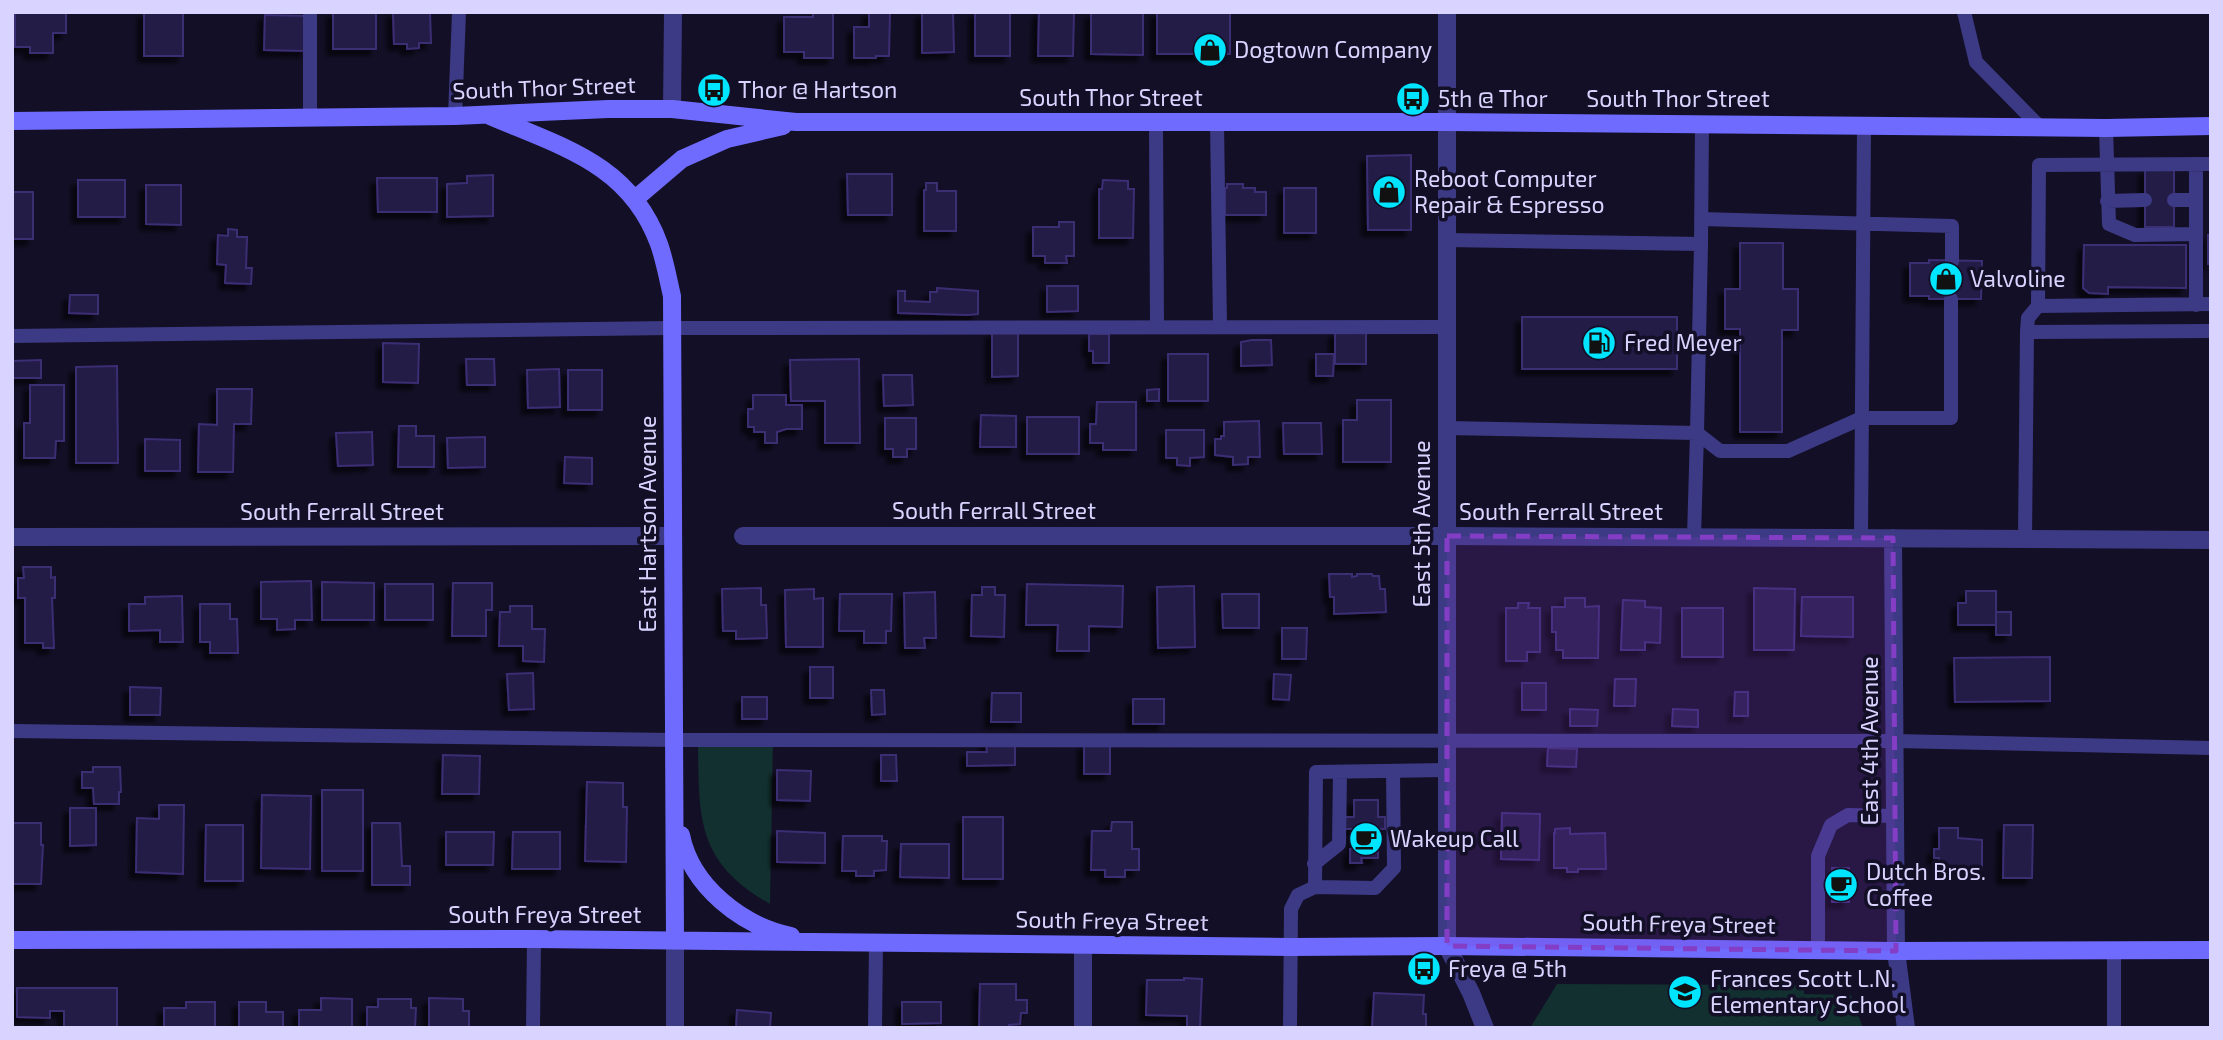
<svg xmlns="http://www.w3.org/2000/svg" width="2223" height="1040" font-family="'Exo 2',sans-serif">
	<defs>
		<filter id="shadow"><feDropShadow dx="-6" dy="6" stdDeviation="2" flood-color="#0009"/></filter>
	</defs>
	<rect width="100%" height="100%" fill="#130f26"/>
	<path fill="#12302f" d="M773,741L770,904C696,862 699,818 698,742Z
		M1557,984L1804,985V994L1851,995L1863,1028H1530Z"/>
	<path fill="#241b47" stroke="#3b2d73" stroke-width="2" filter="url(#shadow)" d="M15,12H66V33H53V53H30V47H15Z
		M144,12H183V56H144Z
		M333,12H376V49H333Z
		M393,12H430L431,43H419V48L407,49V44H394Z
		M813,12H833V58H804V52H784V17H813Z
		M869,12H890L889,56H876V58H854V27H869Z
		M922,12H953L954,52L922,53Z
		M975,12H1010V56H975Z
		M1039,12H1074L1073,56H1038Z
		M1143,12V55L1091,54V13Z
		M1157,12H1230V54H1157Z
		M265,15L308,16L306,51L264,50Z
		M1411,155V230H1368L1367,156Z
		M2145,169H2174V227H2145Z
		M847,174H892V215H848Z
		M493,175V216L447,217V184L467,183V176Z
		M377,178H437V212H378Z
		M78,180H125V217H78Z
		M1103,180L1128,181V189H1134L1133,238H1099V189H1102Z
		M926,183H937V191H956V231H924V190H926Z
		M1227,184H1243V188H1255V192H1266V215H1225V188H1227Z
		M146,185H181V225L146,224Z
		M1284,188H1316V233H1284Z
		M12,192H33V239H12Z
		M1059,222H1074V256H1066L1067,263H1045V256H1033V227H1059Z
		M228,229L237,230V237H247L246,268H252L251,284L225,283L226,265L217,264L218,235L228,236Z
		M2208,235H2211V264H2208Z
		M1740,243H1783V289H1798V330H1782V432H1740V329H1725V289H1740Z
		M2084,245H2186V288L2108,287V294L2089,293L2083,288Z
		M1929,260L1982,261L1981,299H1929V296H1910V263H1929Z
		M1047,286H1078V311L1047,312Z
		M937,288L978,291V314L968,315L898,313V291H905V301L930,302V292H937Z
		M70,295H98V314L69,313Z
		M1522,317H1677V369H1522Z
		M992,332H1018V376L992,377Z
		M1335,332H1366V364H1335Z
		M1089,334H1109V363H1093V351H1089Z
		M1252,340H1271L1272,365L1241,366V342Z
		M383,343L419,344L418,383L383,382Z
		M1168,354H1208V401H1168Z
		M1316,354H1334L1333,376H1316Z
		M466,359H494L495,385H467Z
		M859,359L860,443H825V401H791L790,360Z
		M41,360V378H12V361Z
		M117,366L118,463H76V367Z
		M559,369L560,407L528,408L527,370Z
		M568,370H602V410H568Z
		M883,375H912L913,405L884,406Z
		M30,385H64V441H56L55,458H24V423H30Z
		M217,389H252L251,424H234L233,472H198L199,424L217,425Z
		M1159,389V401H1147V390Z
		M753,395H786V405H802V429H786L777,432V443H765V432H754V427H748V409H753Z
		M1357,400H1391V462H1343V420H1357Z
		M1097,402H1136V450H1103V443H1090V424H1096Z
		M981,415L1016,416V447H980Z
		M1027,417H1079V454H1027Z
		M885,418H916V449H907V457H893V449H885Z
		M1259,421L1260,457H1248V464L1233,465V457L1215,455V439H1221V436H1224V422Z
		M1283,423H1321L1322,454H1284Z
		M399,426H416V436H434V467H398Z
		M1166,430H1204V457L1190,458V466L1177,465V458H1166Z
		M372,432L373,465L338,466L336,433Z
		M485,437V467L448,468L447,438Z
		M145,439L180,440V471H145Z
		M565,457L592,458V484L564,483Z
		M23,567H51V578L55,577V598H52L54,648H43V643H25V598H18V578H24Z
		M1329,574H1352V577L1357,576V574H1372L1373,576H1379L1380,589H1385L1386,612L1334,614V597H1330Z
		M311,581L312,620H295V629L277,630V619H261V582Z
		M322,582L374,583V620H322Z
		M453,583H492V610H486V636H452Z
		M385,584H433V620H385Z
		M1027,584L1123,586L1122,627L1089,626V651H1057L1058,625H1026Z
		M1194,586L1195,647L1158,648L1157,587Z
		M982,587H995V595H1005L1004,637L971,636L972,595H982Z
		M761,588V605H766L767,638L736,639V631H723L722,589Z
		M1754,588L1795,589L1794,650H1754Z
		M814,589V599L823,598V647H786L785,590Z
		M1966,591H1996V625H1958V603H1966Z
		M935,592L936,638H924L925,648H905L904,593Z
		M840,594H892L891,631H886V643H864V631H839Z
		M1222,594H1259V628H1223Z
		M182,596L183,642H160V630L129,631V604H145V597Z
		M1802,597H1853V637L1801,636Z
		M1565,598H1585V607L1599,606L1598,658H1563V650H1556V632H1552V607H1565Z
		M1623,600L1645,601V607L1661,608L1660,643L1645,642V650H1621Z
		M1518,603H1529L1528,608H1540V652H1527V661H1506V608H1518Z
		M200,604H230V619H237L238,653H210V642H200Z
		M510,606H532V629H545L544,662L523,661V646H499L500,612H510Z
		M1682,608H1723V657H1682Z
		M1996,612H2011V635H1996Z
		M1282,628H1307L1306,659H1282Z
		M2050,657V701L1955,702L1954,658Z
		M810,667H833V698H810Z
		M533,673L534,709L509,710L507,674Z
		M1274,674L1291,675L1289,700L1273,699Z
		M1615,679H1636L1635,706H1614Z
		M1522,683H1546V710H1522Z
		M130,687L161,688L160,715H130Z
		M871,690H884L885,714L872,715Z
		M1735,692H1748V716H1734Z
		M992,693H1021V722H991Z
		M742,697H767V719H742Z
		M1133,699H1164V724H1133Z
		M1570,709L1598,710L1597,726H1570Z
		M1673,709L1698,710V727L1672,726Z
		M986,742H1015V765L967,766V752H987Z
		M1084,744L1110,745V774H1084Z
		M1548,748L1577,749L1576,767L1547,766Z
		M443,755L480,756L479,794H442Z
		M881,755H896L897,781H881Z
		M93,767H120L121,792H119V804H94L93,788H82V772H93Z
		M777,770L811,771L810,801L777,800Z
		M587,782L623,783V807H627L626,862L585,861Z
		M322,790H363V871H322Z
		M262,795L311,796L310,869L261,868Z
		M1354,800H1378V817H1385V829H1378V858H1361L1362,863H1350V849H1354V829H1345V817H1354Z
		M159,805H184L183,874L136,872L137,818L159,819Z
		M70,808H96V845L70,846Z
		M1502,813L1540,814L1539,860L1501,859Z
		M963,817H1003V879H963Z
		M1112,822H1132V849H1139V870H1125V877H1105V870H1091L1092,831H1111Z
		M12,823H41V845H43L41,884H12Z
		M372,823H400L402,866H410V885H372Z
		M206,825H243V881H205Z
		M2004,825H2033L2032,878H2003Z
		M1570,828V834L1605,833L1606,869H1578V872H1567V868H1554V833H1555V829Z
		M1939,828H1958V838L1982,840V869H1939V858H1934V849H1939Z
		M777,831L825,833V863L777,862Z
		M446,832H494L493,865H446Z
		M513,832H560V869H512Z
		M843,836H882V841H887L886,870L874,871V876H856V871H842Z
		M901,844H949V878L900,877Z
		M1832,868H1849V902H1832Z
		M1184,978L1202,979L1200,1028H1187V1016L1146,1015L1147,980H1184Z
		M980,984H1016V1000H1027V1013H1021L1020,1024L1009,1025V1028H979Z
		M17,988H117V1028H64V1011H50V1018L17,1017Z
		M1374,993L1424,995L1423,1014H1426V1028H1372Z
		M321,998L352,999V1028H299V1010H321Z
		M429,998L463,999V1011H469V1028H429Z
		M378,999H411V1008H416L415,1028H367V1007H378Z
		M186,1002H215V1028H164V1008H186Z
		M239,1002H266V1012H283V1028H239Z
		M902,1002H941V1023L902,1024Z
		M737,1010L771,1013L770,1028H736Z"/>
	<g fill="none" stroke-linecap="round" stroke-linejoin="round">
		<path stroke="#3d3a85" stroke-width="14" d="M1964,12L1976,62L2039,126
			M455,116L459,12
			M310,119V12
			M1217,122L1220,327
			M1156,123L1157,327
			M2106,128L2109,224L2135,235L2196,234
			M2196,164V305
			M2211,164L2039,165L2038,306L2211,304
			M2174,200H2196
			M2107,201L2145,200
			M1701,219L1952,226V261
			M1446,240L1701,244L1702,124
			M2027,332L2028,318L2038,306
			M12,336L672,328L1446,327
			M1446,428L1697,433L1701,244
			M1697,433L1720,451H1788L1862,418H1951V299
			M1694,537L1697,433
			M1861,538L1864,125
			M2025,539L2027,332L2211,331
			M12,731L674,740L1895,741L2211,748
			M1314,864L1339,844L1340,772
			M1315,887L1375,888L1394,868L1393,771
			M1818,950V856L1831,825L1848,815L1895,816
			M533,1028L534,939
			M875,1028L876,942
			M1290,1028L1291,909L1298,895L1315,887L1316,772L1446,770
			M2114,1028V951"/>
		<path stroke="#3d3a85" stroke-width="18" d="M672,109L673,12
			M743,536H1447L2211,540
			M12,537L672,536
			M1893,538L1896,951L1906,1028
			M1447,946L1471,993L1485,1028
			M1083,1028V945"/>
		<path stroke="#3d3a85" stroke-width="18" d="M1447,946V12
			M675,1028V940"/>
		<path stroke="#6f6bff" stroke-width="18" d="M490,116C562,147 630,164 659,244C665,261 668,279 672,296L675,940
			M12,121L455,116L608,109H672L796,122H1447L2106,128L2211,126
			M635,199L682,159L727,139L783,126
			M681,835C691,886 742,926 791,936
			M12,940L534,939L1291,947L1447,946L1896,951L2211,950"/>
	</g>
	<path fill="#843dc5" fill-opacity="0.2" stroke="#843dc5" stroke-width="5" stroke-dasharray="14 9" stroke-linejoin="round" d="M1447,536L1893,538L1896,951L1447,946Z"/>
	<defs>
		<g id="shop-disc" transform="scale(1.75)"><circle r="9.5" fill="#00e5ff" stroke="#130f26"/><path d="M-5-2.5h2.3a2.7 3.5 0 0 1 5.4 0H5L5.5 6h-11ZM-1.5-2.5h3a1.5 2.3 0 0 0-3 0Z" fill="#111"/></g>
		<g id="bus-disc" transform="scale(1.75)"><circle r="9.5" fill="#00e5ff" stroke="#130f26"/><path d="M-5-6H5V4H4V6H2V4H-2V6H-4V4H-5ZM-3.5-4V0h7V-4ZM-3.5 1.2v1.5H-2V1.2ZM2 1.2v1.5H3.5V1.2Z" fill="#111"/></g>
		<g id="fuel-disc" transform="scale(1.75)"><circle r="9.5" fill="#00e5ff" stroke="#130f26"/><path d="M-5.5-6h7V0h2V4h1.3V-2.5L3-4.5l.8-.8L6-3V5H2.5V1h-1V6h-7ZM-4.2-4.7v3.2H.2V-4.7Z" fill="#111"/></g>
		<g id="cafe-disc" transform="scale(1.75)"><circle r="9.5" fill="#00e5ff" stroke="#130f26"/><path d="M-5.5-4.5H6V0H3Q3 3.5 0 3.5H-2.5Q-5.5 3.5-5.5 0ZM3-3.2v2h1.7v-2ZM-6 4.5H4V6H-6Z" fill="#111"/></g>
		<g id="school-disc" transform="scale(1.75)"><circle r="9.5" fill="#00e5ff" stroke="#130f26"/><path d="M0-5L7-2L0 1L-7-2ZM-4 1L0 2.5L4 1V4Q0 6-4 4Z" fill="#111"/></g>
	</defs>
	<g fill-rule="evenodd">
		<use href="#shop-disc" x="1210" y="50"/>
		<use href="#bus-disc" x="714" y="90"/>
		<use href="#bus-disc" x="1413" y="99"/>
		<use href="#shop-disc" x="1389" y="192"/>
		<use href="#shop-disc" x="1946" y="279"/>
		<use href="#fuel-disc" x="1599" y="343"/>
		<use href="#cafe-disc" x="1366" y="839"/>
		<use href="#cafe-disc" x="1841" y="885"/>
		<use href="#bus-disc" x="1424" y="969"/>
		<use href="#school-disc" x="1685" y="992"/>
	</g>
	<g text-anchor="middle" stroke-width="7" stroke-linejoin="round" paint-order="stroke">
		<g font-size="23" fill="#d9d4ff" stroke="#130f26" text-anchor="start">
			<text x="1234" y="58">Dogtown Company</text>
			<text x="738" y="98">Thor @ Hartson</text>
			<text x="1438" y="107">5th @ Thor</text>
			<text x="1414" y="187">Reboot Computer<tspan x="1414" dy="26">Repair &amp; Espresso</tspan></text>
			<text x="1970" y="287">Valvoline</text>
			<text x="1624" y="351">Fred Meyer</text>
			<text x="1390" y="847">Wakeup Call</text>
			<text x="1866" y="880">Dutch Bros.<tspan x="1866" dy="26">Coffee</tspan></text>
			<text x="1448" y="977">Freya @ 5th</text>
			<text x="1710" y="987">Frances Scott L.N.<tspan x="1710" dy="26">Elementary School</tspan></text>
		</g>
		<g font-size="23" fill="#d9d4ff" stroke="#130f26">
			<text transform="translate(544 88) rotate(-2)" y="8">South Thor Street</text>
			<text x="1111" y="106">South Thor Street</text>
			<text x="1678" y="107">South Thor Street</text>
			<text x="994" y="519">South Ferrall Street</text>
			<text x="342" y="520">South Ferrall Street</text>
			<text x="1561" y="520">South Ferrall Street</text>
			<text transform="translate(648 524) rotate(-90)" y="8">East Hartson Avenue</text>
			<text transform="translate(1422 524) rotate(-90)" y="8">East 5th Avenue</text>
			<text transform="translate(1870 741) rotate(-90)" y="8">East 4th Avenue</text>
			<text x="545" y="923">South Freya Street</text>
			<text transform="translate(1112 921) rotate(1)" y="8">South Freya Street</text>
			<text transform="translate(1679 924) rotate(1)" y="8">South Freya Street</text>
		</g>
	</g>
	<rect width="2223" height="1040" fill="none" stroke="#d9d4ff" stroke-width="28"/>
</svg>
